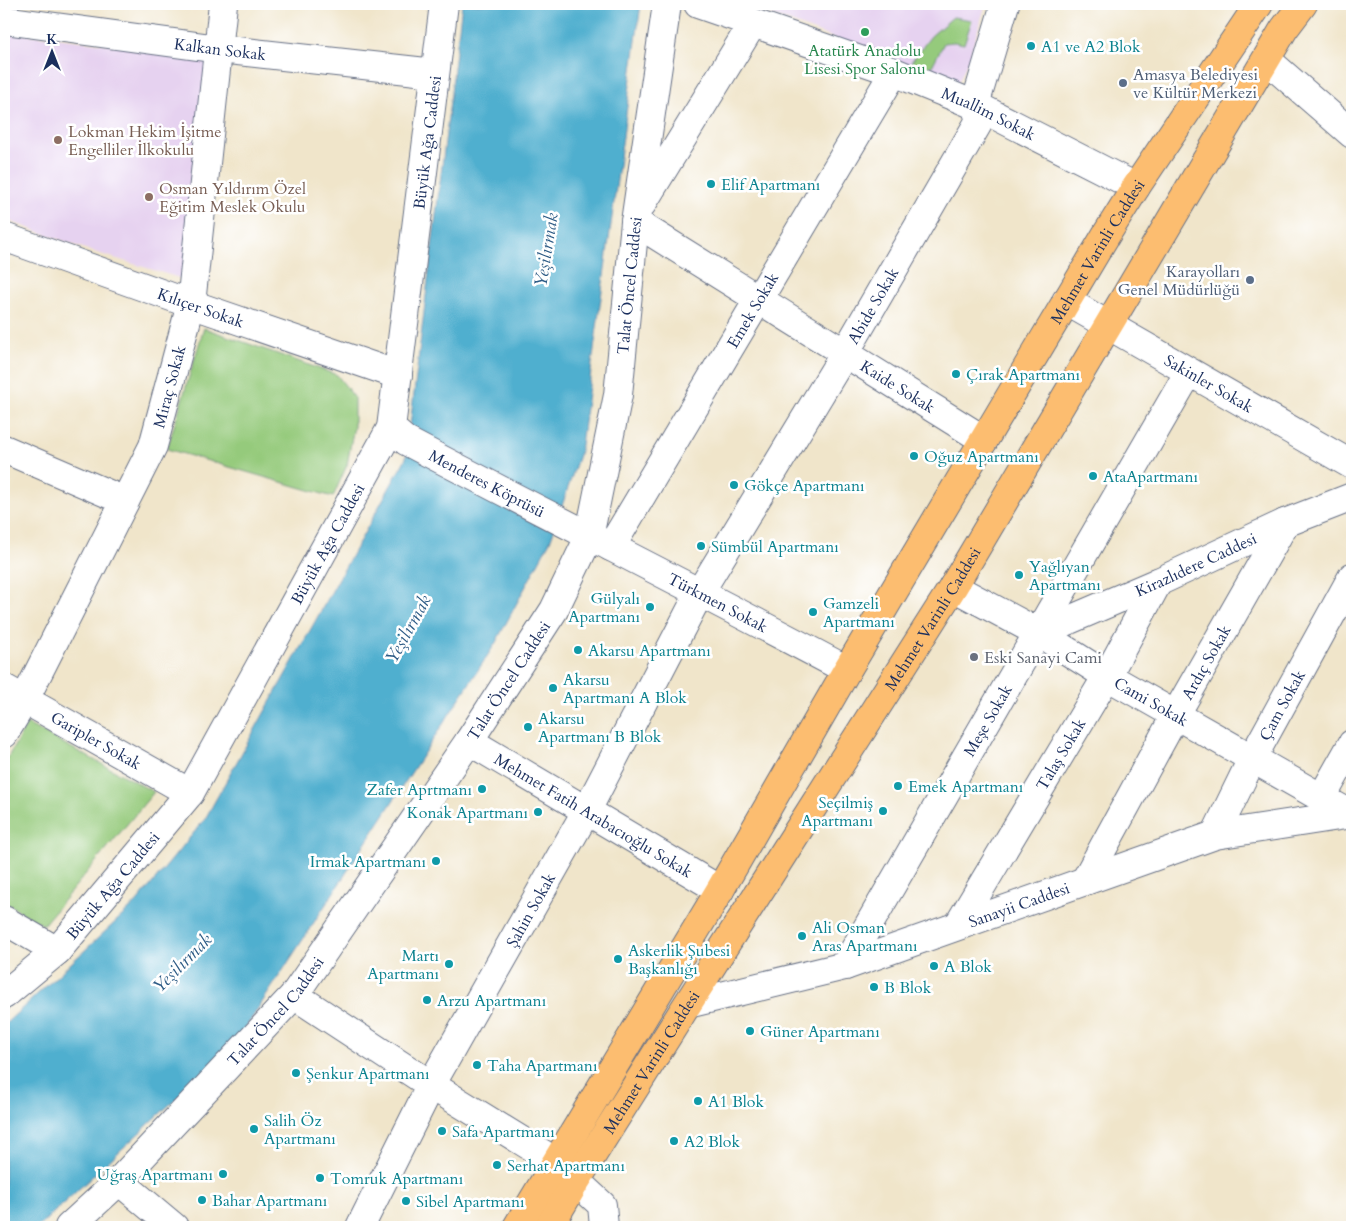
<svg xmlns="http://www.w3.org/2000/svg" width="1356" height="1231" font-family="Cardo,serif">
	<rect width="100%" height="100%" fill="#fff"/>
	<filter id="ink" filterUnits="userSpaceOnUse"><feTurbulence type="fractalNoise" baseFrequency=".02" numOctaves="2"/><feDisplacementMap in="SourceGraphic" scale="10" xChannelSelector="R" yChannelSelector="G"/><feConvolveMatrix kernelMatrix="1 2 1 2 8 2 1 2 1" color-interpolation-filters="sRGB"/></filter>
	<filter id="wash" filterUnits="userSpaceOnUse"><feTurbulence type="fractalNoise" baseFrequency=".0096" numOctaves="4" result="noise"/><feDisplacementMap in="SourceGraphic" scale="20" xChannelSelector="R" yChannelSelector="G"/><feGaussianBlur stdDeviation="1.12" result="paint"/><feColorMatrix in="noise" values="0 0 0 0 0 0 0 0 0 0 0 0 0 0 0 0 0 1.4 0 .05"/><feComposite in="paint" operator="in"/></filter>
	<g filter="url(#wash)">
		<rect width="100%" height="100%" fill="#f0e5ca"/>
		<path fill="#e6d2f0" d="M743,4H986L969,58L956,87L913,68Z
			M4,32L209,56L186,280L91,251L4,219Z"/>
		<path fill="#95ca7c" stroke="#587c6d" d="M953,17L972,20L964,44L954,42L944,43L930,70L911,62L931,36Z
			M204,328L337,375L354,397V426L347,465L333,497L167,449Z
			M27,724L154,792L43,925L4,902V764Z"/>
		<path fill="#50afcf" stroke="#366f96" d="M462,4H641L580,452L551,539L495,644L235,1044L38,1227H4V1025L137,902L205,819L406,458Z"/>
	</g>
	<g filter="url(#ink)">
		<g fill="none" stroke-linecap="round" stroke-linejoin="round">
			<g stroke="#666f84" stroke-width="30">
				<g id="minor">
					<path d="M698,4L753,23"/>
					<path id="s1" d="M4,20L219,49L435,73"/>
					<path d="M1267,60L1352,134"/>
					<path id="s2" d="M642,204L753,23L894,72L975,105L1136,187"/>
					<path id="s3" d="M635,222L984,440"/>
					<path id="s4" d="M4,237L191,304L398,375"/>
					<path id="s5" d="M1066,301L1352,465"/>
					<path id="s6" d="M391,428L406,441C553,518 701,592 847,670"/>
					<path d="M4,449L125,501"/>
					<path id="s7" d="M611,547L894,72"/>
					<path id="s8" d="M953,587L1039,633L1107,676L1350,814"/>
					<path id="s9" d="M1039,633L1158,582L1285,523L1352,497"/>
					<path id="s10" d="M4,688L190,793"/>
					<path id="s11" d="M4,734L25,699L153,446L191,304L223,4"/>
					<path id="s12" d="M469,741L720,890"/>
					<path d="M1321,799L1352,744"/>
					<path id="s13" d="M1215,835L1252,759L1352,577"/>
					<path id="s14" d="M1085,881L1176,714L1285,523"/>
					<path d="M4,920L57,951"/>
					<path id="s15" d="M959,924L1107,676L1158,582"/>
					<path id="s16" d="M845,966L1189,372"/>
					<path id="s17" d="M4,995L57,951L190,793L391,428L444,4"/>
					<path d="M294,995L431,1085L556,1162"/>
					<path id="s18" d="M688,1004L845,966L1215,835L1352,814"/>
					<path d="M119,1181L174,1227"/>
					<path d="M576,1181L602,1205L604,1227"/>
					<path id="s19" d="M69,1227L119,1181L294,995L469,741L554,610L589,537L618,395L635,222L667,4"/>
					<path id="s20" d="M360,1227L431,1085L587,810L700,592L845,353L980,120L975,105L1005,4"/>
				</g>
			</g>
			<g stroke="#666f84" stroke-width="30">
				<g id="major">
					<path id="s21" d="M517,1227L720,890L847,670L1106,235L1136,187L1259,4"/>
					<path id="s22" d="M549,1227L576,1181L685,1008L953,587L1284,29L1303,4"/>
				</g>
			</g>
			<use href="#minor" stroke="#fff" stroke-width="28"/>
			<use href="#major" stroke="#fcbd6f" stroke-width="28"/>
		</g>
	</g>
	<circle fill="#2e9e5b" stroke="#fff" stroke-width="2" cx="865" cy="32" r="5"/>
	<g fill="#0f9aa8" stroke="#fff" stroke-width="2">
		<circle cx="1031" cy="46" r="5"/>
		<circle cx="711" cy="184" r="5"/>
		<circle cx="956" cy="374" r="5"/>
		<circle cx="914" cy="456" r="5"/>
		<circle cx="1093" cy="476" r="5"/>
		<circle cx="734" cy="485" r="5"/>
		<circle cx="701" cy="546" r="5"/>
		<circle cx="1019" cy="575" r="5"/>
		<circle cx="650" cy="607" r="5"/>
		<circle cx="813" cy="612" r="5"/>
		<circle cx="578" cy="650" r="5"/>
		<circle cx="553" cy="688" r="5"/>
		<circle cx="528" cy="727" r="5"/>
		<circle cx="898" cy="786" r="5"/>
		<circle cx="482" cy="789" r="5"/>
		<circle cx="883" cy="811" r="5"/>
		<circle cx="538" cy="812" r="5"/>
		<circle cx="436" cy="861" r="5"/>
		<circle cx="802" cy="936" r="5"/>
		<circle cx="618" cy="959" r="5"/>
		<circle cx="449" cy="964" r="5"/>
		<circle cx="934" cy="966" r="5"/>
		<circle cx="874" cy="987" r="5"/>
		<circle cx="427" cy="1000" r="5"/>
		<circle cx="750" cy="1031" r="5"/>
		<circle cx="477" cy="1065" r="5"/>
		<circle cx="296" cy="1073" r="5"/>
		<circle cx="698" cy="1101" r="5"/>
		<circle cx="254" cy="1129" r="5"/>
		<circle cx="442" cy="1131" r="5"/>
		<circle cx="674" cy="1141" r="5"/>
		<circle cx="497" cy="1165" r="5"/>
		<circle cx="223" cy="1174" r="5"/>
		<circle cx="320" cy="1178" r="5"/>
		<circle cx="202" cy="1200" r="5"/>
		<circle cx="406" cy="1201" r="5"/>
	</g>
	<g fill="#5c6f8a" stroke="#fff" stroke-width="2">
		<circle cx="1123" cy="83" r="5"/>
		<circle cx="1250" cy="280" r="5"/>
	</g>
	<g fill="#8d6e63" stroke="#fff" stroke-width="2">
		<circle cx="58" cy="140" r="5"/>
		<circle cx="149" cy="197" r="5"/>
	</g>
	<circle fill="#6b7280" stroke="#fff" stroke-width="2" cx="974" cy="657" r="5"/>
	<g text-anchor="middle" stroke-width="5" stroke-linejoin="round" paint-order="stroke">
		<g font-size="16" fill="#0d838f" stroke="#fff" text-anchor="start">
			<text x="1041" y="52">A1 ve A2 Blok</text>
			<text x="721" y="190">Elif Apartmanı</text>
			<text x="966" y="380">Çırak Apartmanı</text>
			<text x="924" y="462">Oğuz Apartmanı</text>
			<text x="1103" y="482">AtaApartmanı</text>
			<text x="744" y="491">Gökçe Apartmanı</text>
			<text x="711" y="552">Sümbül Apartmanı</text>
			<text x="1029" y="572">Yağlıyan<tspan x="1029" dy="18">Apartmanı</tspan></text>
			<text x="640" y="604" text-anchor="end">Gülyalı<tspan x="640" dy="18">Apartmanı</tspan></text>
			<text x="823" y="609">Gamzeli<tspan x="823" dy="18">Apartmanı</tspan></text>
			<text x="588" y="656">Akarsu Apartmanı</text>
			<text x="563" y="685">Akarsu<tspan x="563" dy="18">Apartmanı A Blok</tspan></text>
			<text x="538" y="724">Akarsu<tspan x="538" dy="18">Apartmanı B Blok</tspan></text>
			<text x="908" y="792">Emek Apartmanı</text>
			<text x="472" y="795" text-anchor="end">Zafer Aprtmanı</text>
			<text x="873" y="808" text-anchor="end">Seçilmiş<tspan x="873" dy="18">Apartmanı</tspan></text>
			<text x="528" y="818" text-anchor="end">Konak Apartmanı</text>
			<text x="426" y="867" text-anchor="end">Irmak Apartmanı</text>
			<text x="812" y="933">Ali Osman<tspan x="812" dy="18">Aras Apartmanı</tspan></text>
			<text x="628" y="956">Askerlik Şubesi<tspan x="628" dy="18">Başkanlığı</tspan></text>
			<text x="439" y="961" text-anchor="end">Martı<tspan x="439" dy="18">Apartmanı</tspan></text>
			<text x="944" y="972">A Blok</text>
			<text x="884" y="993">B Blok</text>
			<text x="437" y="1006">Arzu Apartmanı</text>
			<text x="760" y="1037">Güner Apartmanı</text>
			<text x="487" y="1071">Taha Apartmanı</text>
			<text x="306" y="1079">Şenkur Apartmanı</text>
			<text x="708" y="1107">A1 Blok</text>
			<text x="264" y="1126">Salih Öz<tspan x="264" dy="18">Apartmanı</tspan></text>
			<text x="452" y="1137">Safa Apartmanı</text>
			<text x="684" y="1147">A2 Blok</text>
			<text x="507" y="1171">Serhat Apartmanı</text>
			<text x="213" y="1180" text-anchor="end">Uğraş Apartmanı</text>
			<text x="330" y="1184">Tomruk Apartmanı</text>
			<text x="212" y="1206">Bahar Apartmanı</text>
			<text x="416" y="1207">Sibel Apartmanı</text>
		</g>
		<g font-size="16" fill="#1b2f5e" stroke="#fff">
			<text dy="6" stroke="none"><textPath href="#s1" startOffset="218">Kalkan Sokak</textPath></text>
			<text dy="6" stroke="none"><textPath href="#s2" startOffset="465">Muallim Sokak</textPath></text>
			<text dy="6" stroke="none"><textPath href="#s17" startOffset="980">Büyük Ağa Caddesi</textPath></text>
			<text dy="6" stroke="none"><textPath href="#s21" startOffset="1135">Mehmet Varinli Caddesi</textPath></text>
			<text dy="6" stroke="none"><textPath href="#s19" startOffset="1124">Talat Öncel Caddesi</textPath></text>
			<text dy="6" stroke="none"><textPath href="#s20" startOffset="1055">Abide Sokak</textPath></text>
			<text dy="6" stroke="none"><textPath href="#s4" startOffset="209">Kılıçer Sokak</textPath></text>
			<text dy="6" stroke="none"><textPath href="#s7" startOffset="276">Emek Sokak</textPath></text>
			<text dy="6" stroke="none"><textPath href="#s5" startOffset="165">Sakinler Sokak</textPath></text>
			<text dy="6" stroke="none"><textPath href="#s11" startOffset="386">Miraç Sokak</textPath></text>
			<text dy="6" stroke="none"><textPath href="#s3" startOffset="310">Kaide Sokak</textPath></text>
			<text dy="6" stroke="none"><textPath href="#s6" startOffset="111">Menderes Köprüsü</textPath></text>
			<text dy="6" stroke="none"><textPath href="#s17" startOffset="560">Büyük Ağa Caddesi</textPath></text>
			<text dy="6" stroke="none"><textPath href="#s9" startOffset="171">Kirazlıdere Caddesi</textPath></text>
			<text dy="6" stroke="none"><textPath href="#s6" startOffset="371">Türkmen Sokak</textPath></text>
			<text dy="6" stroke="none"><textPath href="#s22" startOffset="719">Mehmet Varinli Caddesi</textPath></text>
			<text dy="6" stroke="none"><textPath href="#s14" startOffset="250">Ardıç Sokak</textPath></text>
			<text dy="6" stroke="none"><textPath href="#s19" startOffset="704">Talat Öncel Caddesi</textPath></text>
			<text dy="6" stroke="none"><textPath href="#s8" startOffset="229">Cami Sokak</textPath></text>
			<text dy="6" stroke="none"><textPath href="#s13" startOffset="146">Çam Sokak</textPath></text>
			<text dy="6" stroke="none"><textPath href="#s16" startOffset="284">Meşe Sokak</textPath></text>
			<text dy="6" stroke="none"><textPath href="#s10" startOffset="106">Garipler Sokak</textPath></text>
			<text dy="6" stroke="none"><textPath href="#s15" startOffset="198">Talaş Sokak</textPath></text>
			<text dy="6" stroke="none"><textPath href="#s12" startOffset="145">Mehmet Fatih Arabacıoğlu Sokak</textPath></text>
			<text dy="6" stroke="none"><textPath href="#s17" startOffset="155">Büyük Ağa Caddesi</textPath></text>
			<text dy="6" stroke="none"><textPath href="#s18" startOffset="346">Sanayii Caddesi</textPath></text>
			<text dy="6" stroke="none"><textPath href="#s20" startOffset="360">Şahin Sokak</textPath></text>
			<text dy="6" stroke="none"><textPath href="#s19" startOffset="299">Talat Öncel Caddesi</textPath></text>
			<text dy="6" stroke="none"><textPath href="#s22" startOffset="194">Mehmet Varinli Caddesi</textPath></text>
		</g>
		<g font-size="16" fill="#27864d" stroke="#fff">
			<text x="865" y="56">Atatürk Anadolu<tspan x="865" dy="18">Lisesi Spor Salonu</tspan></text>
		</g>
		<g font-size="16" fill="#4e5e75" stroke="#fff" text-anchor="start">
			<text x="1133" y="80">Amasya Belediyesi<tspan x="1133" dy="18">ve Kültür Merkezi</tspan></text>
			<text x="1240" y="277" text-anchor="end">Karayolları<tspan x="1240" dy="18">Genel Müdürlüğü</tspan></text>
		</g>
		<g font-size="16" fill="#785e54" stroke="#fff" text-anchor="start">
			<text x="68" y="137">Lokman Hekim İşitme<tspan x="68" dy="18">Engelliler İlkokulu</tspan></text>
			<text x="159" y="194">Osman Yıldırım Özel<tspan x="159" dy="18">Eğitim Meslek Okulu</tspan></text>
		</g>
		<g font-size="16" fill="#5b616d" stroke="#fff" text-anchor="start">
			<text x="984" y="663">Eski Sanayi Cami</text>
		</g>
		<g font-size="18" font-style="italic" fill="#2e5c86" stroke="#fff">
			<text transform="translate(546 250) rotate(-81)" y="6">Yeşilırmak</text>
			<text transform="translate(408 629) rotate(-61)" y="6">Yeşilırmak</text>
			<text transform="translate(182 963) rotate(-45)" y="6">Yeşilırmak</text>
		</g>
	</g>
	<rect width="1356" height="1231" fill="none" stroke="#fff" stroke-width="20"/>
	<g transform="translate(52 52)" stroke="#ffffff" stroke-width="4" paint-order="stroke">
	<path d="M0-4L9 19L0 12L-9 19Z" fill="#1b2f5e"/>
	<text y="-8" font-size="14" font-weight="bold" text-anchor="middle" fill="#1b2f5e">K</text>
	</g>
</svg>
